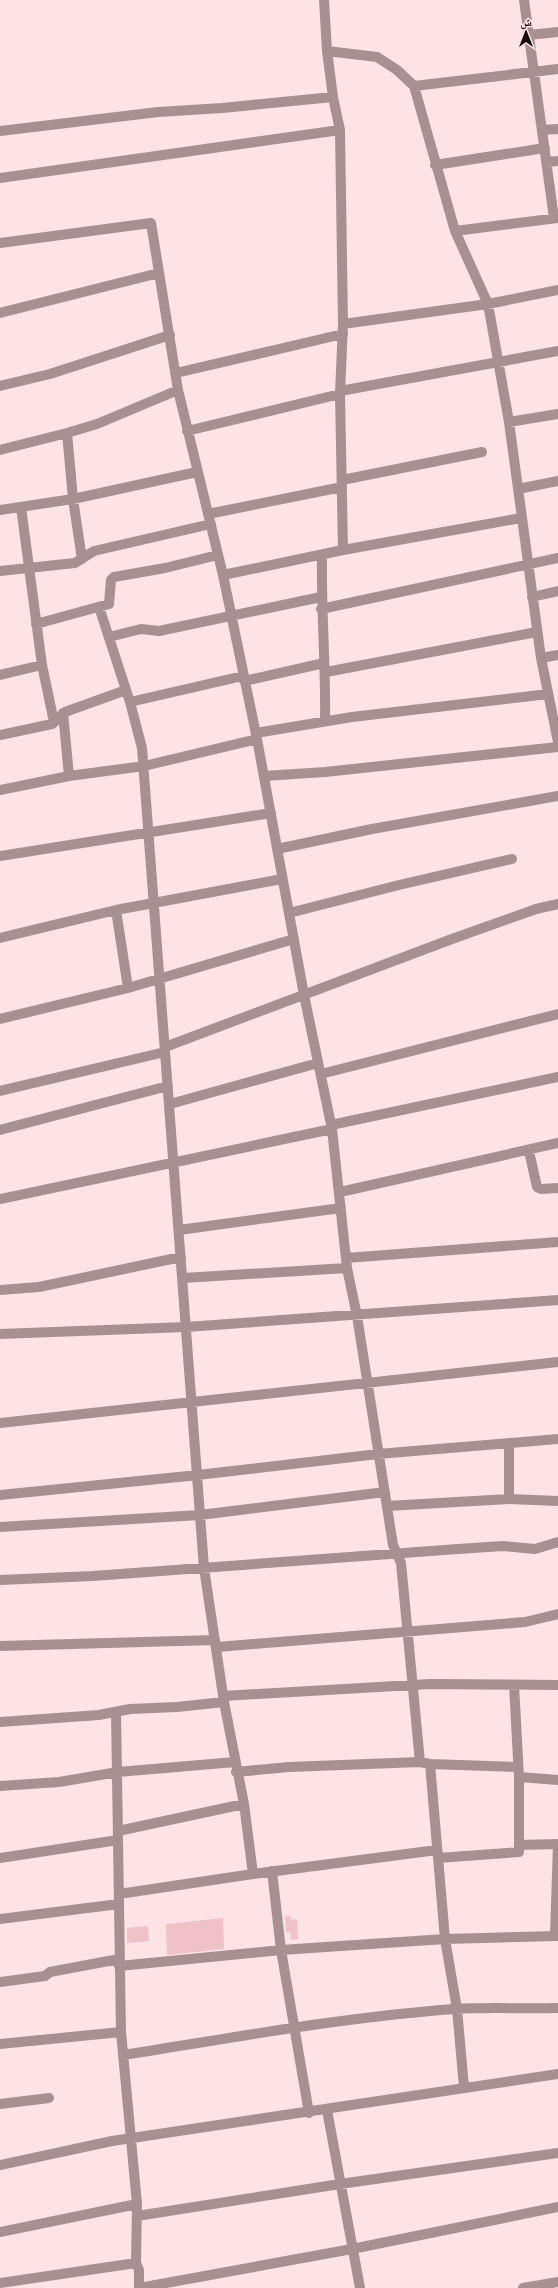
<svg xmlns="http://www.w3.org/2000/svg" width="558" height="2288" font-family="'Roboto Condensed','Noto Naskh Arabic',sans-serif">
	<rect width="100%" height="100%" fill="#fde2e6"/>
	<path fill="#efc2c8" d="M291,1916V1920L297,1919L298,1939L291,1940L290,1932H286L285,1917Z
		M223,1918L224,1949L167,1955L166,1924Z
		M148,1926L149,1941L127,1943V1928Z"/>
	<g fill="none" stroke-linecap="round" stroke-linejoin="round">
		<path stroke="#a88f92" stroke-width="10" d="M324,0L327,51L333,97L340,130L343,324L340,394L343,550
			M524,0L554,218
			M528,35L558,32
			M327,51L377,57L397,70L414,86L455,231L488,304L509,422L541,658L558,742
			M414,86L558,69
			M542,130L558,129
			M0,131L158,112L222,108L333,97
			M547,162L558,161
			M435,165L545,148
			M0,178L340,130
			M455,231L558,218
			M0,243L151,223L178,390L223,575L257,739L304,995L332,1129L347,1268L357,1316L393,1545L401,1563L420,1762
			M0,313L159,273
			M343,324L488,304L558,290
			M176,373L343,334
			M0,386L50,374L170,335
			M340,391L558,351
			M509,422L558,414
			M187,431L340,394
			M67,433L73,499L82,559
			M0,450L67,433L97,424L178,390
			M342,480L482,452
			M518,489L558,481
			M21,507L42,665L54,722
			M0,510L73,499L197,472
			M208,514L342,487
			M322,555C321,611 326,666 325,721
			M0,571L75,563L94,551L211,524
			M223,575L343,550L521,518
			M532,597L558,591
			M99,607L130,702L142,748L204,1568L224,1702L244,1804L253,1874
			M321,609L558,558
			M36,624L109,604L111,580L114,577L165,568L218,555
			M109,637L141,629L159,631L321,597
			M541,658L558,655
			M326,672L537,632
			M0,675L42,665
			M244,681L324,663
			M130,702L243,676
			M63,713L69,776
			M256,733L352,717L548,694
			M0,735L52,724L65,712L126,690
			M264,776L325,772L558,747
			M0,790L69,776L144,766L257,739
			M277,849L372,829L558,796
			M0,856L271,813
			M116,910L128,988
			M289,913L399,885L512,859
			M0,938L116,910L282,879
			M0,1019L128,988L294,939
			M165,1047L452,939L536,909L558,904
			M321,1074L558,1014
			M0,1091L165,1052
			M170,1104L318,1063
			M331,1125L558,1077
			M0,1130L168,1086
			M529,1151L537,1187L541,1189L558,1188
			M340,1192L558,1143
			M0,1199L332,1129
			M179,1230L341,1208
			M346,1258L558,1242
			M183,1278L347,1268
			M0,1290L39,1287L181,1257
			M0,1334L186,1327L558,1300
			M0,1423L558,1362
			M0,1495L198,1475L378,1454L558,1439
			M509,1499V1443
			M387,1506L509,1499L558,1501
			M0,1527L200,1515L385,1492
			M0,1580L93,1576L458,1549L503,1546L535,1549L558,1542
			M0,1646L215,1640
			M217,1647L525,1622L558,1614
			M223,1696L430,1684L558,1685
			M116,1712L121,2032L137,2204L136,2263L139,2270V2288
			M0,1722L99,1715L130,1709L177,1707L224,1702
			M430,1764L518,1767
			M236,1772L289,1767L420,1762L430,1764L445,1939L457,2009L464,2087
			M519,1777L558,1780
			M0,1786L59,1782L118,1772L235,1762
			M118,1831L244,1804
			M519,1845L558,1844
			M0,1858L118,1840
			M438,1858L519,1852V1777L514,1685
			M272,1871L281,1950L309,2113
			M119,1894L253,1874L437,1850
			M0,1919L119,1904
			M555,1935L558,1844
			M119,1966L281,1950L445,1939L558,1936
			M0,1982L45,1976L50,1972L119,1959
			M0,2044L121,2032
			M123,2055C233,2038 343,2017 455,2009C489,2007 524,2009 558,2008
			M0,2104L49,2098
			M327,2110L360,2288
			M0,2165L112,2141L558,2074
			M137,2216L340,2184L558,2153
			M0,2232L137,2204
			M0,2283L136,2263
			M139,2288L352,2249L558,2207
			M523,2288L558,2282"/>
	</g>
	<g transform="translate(526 32)" stroke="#fde2e6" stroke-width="3" paint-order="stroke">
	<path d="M0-3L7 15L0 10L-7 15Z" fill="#170c0e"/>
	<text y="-6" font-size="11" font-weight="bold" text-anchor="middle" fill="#170c0e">ش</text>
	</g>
</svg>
